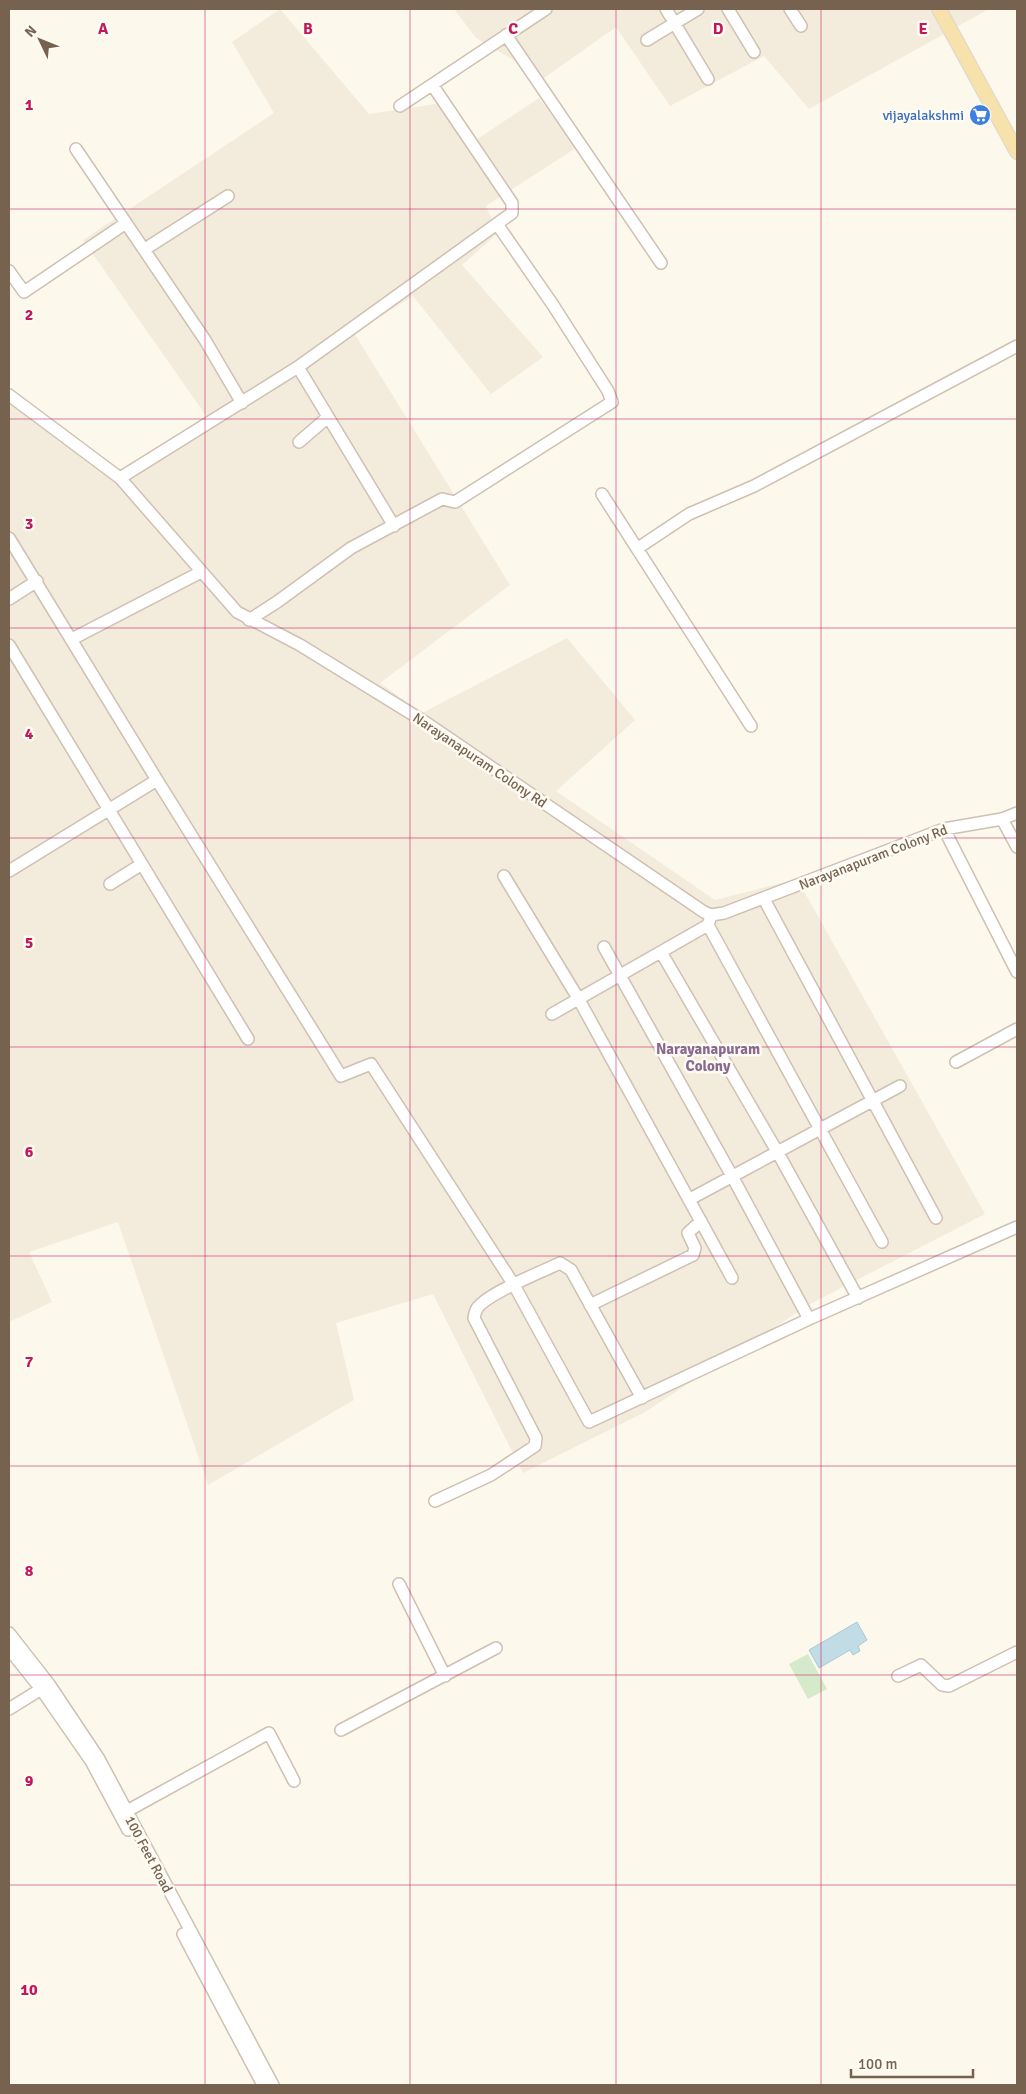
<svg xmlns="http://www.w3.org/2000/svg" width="1026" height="2094" font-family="Signika,sans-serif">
	<rect width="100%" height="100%" fill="#fcf8ec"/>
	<path fill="#f3ebdb" d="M280,9L369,114L442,103L473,142L539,98L576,148L486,206L498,233L462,265L543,357L491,394L413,296L354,333L510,585L380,683L422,713L567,638L635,720L556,791L715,900L797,879L985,1214L810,1304L645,1412L523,1473L433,1294L336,1323L354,1400L208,1485L118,1222L29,1252L52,1302L9,1322V401L120,476L212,424L83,240L274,113L232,42Z
		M454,9H989L809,109L764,56L670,106L616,27L544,78L476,38Z"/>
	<path fill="#d4eacb" d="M808,1654L827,1689L808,1699L789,1664Z"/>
	<path fill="#c1dce5" stroke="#a8cad6" d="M857,1622L867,1640L858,1646L860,1651L853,1655L850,1650L819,1668L809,1650Z"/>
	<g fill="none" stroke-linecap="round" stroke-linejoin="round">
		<g stroke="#cec1b2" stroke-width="14">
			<path id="minor" d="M666,9L708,79
				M728,9L754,52
				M790,9L801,26
				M506,35L661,263
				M647,40L698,9
				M400,106L546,9
				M76,149L205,340L242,403
				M145,249L228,196
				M9,271L24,292L126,223
				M298,367L394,526
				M9,395L120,478L237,612L300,645L425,722L704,912L711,915L724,913L944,829L1002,819L1017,813
				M299,442L328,417
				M120,478L298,367L512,213V203L433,86
				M602,494L751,726
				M9,538L157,780
				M638,548L689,514L754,486L1017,346
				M9,599L37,581
				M249,620L277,602L351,548L442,499L455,502L612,402L608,391L553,305L497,224
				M72,639L201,572
				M9,645L248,1039
				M1002,819L1017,847
				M944,829L1017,972
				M9,871L157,780L341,1076L371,1064L514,1285L589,1422L809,1319L1017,1227
				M504,876L578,998L732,1278
				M110,884L142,864
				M764,899L936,1218
				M708,925L882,1242
				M604,947L732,1176L809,1319
				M661,952L778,1153L858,1298
				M552,1014L708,925L710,919
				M956,1062L1017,1029
				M690,1199L900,1086
				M590,1305L693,1255L695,1248L688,1233L701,1221
				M435,1501L491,1475L535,1446L536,1438L474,1318C475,1312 476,1308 481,1304C496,1290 539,1273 560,1263L571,1270L642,1398
				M399,1584L445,1676
				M9,1633L49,1684L99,1759L273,2085
				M9,1649L41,1689L91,1761L128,1830
				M898,1676L921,1665L942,1685L949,1686L1017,1652
				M9,1709L46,1686
				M341,1730L496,1648
				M127,1811L269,1733L294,1781
				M183,1934L263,2085"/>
		</g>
		<g stroke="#dcd6d2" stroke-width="16">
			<path id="major" d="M939,9L1017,152"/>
		</g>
		<use href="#minor" stroke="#fff" stroke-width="11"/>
		<use href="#major" stroke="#f6e2aa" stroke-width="14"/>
	</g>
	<path fill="none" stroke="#c2185b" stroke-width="1" stroke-opacity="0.55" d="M205,9V2085M410,9V2085M616,9V2085M821,9V2085M9,209H1017M9,419H1017M9,628H1017M9,838H1017M9,1047H1017M9,1256H1017M9,1466H1017M9,1675H1017M9,1885H1017"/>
	<defs>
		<g id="supermarket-disc" transform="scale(1.125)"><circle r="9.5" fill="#3f7fe0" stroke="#fefbf3"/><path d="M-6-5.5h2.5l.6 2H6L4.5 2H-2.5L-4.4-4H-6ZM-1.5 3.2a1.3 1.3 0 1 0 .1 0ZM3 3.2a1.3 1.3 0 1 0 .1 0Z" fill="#fff"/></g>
	</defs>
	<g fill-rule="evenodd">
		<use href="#supermarket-disc" x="980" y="115"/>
	</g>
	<g text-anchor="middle" stroke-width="5" stroke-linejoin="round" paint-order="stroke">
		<g font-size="14" fill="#366cbe" stroke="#fefbf3" text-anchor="end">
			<text x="964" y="120">vijayalakshmi</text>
		</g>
		<g font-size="14" fill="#776250" stroke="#fefbf3">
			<text transform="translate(480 760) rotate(34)" y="5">Narayanapuram Colony Rd</text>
			<text transform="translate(873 857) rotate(-21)" y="5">Narayanapuram Colony Rd</text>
			<text transform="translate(149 1854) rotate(62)" y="5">100 Feet Road</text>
		</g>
		<g font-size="15" font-weight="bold" fill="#896892" stroke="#fefbf3">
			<text x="708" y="1054">Narayanapuram<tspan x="708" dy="17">Colony</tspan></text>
		</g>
	</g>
	<g font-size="16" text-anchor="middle" font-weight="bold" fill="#c2185b" stroke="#fefbf3" stroke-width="5" stroke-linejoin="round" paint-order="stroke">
		<text x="103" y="34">A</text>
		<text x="308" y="34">B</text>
		<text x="513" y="34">C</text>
		<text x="718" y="34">D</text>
		<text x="923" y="34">E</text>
		<text x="29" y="110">1</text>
		<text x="29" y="320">2</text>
		<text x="29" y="529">3</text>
		<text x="29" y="739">4</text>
		<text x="29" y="948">5</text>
		<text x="29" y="1157">6</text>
		<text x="29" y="1367">7</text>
		<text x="29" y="1576">8</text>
		<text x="29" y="1786">9</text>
		<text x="29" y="1995">10</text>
	</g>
	<rect width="1026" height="2094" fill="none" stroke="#776250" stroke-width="20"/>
	<g transform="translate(40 40) rotate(313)" stroke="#fefbf3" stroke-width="4" paint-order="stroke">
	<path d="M0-4L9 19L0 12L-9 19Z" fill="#776250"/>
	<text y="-8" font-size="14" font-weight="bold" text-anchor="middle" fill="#776250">N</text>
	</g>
	<path d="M851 2069v8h122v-8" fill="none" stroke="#776250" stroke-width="2.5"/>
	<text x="858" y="2069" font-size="15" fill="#776250" stroke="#fefbf3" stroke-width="4" paint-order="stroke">100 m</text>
</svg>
